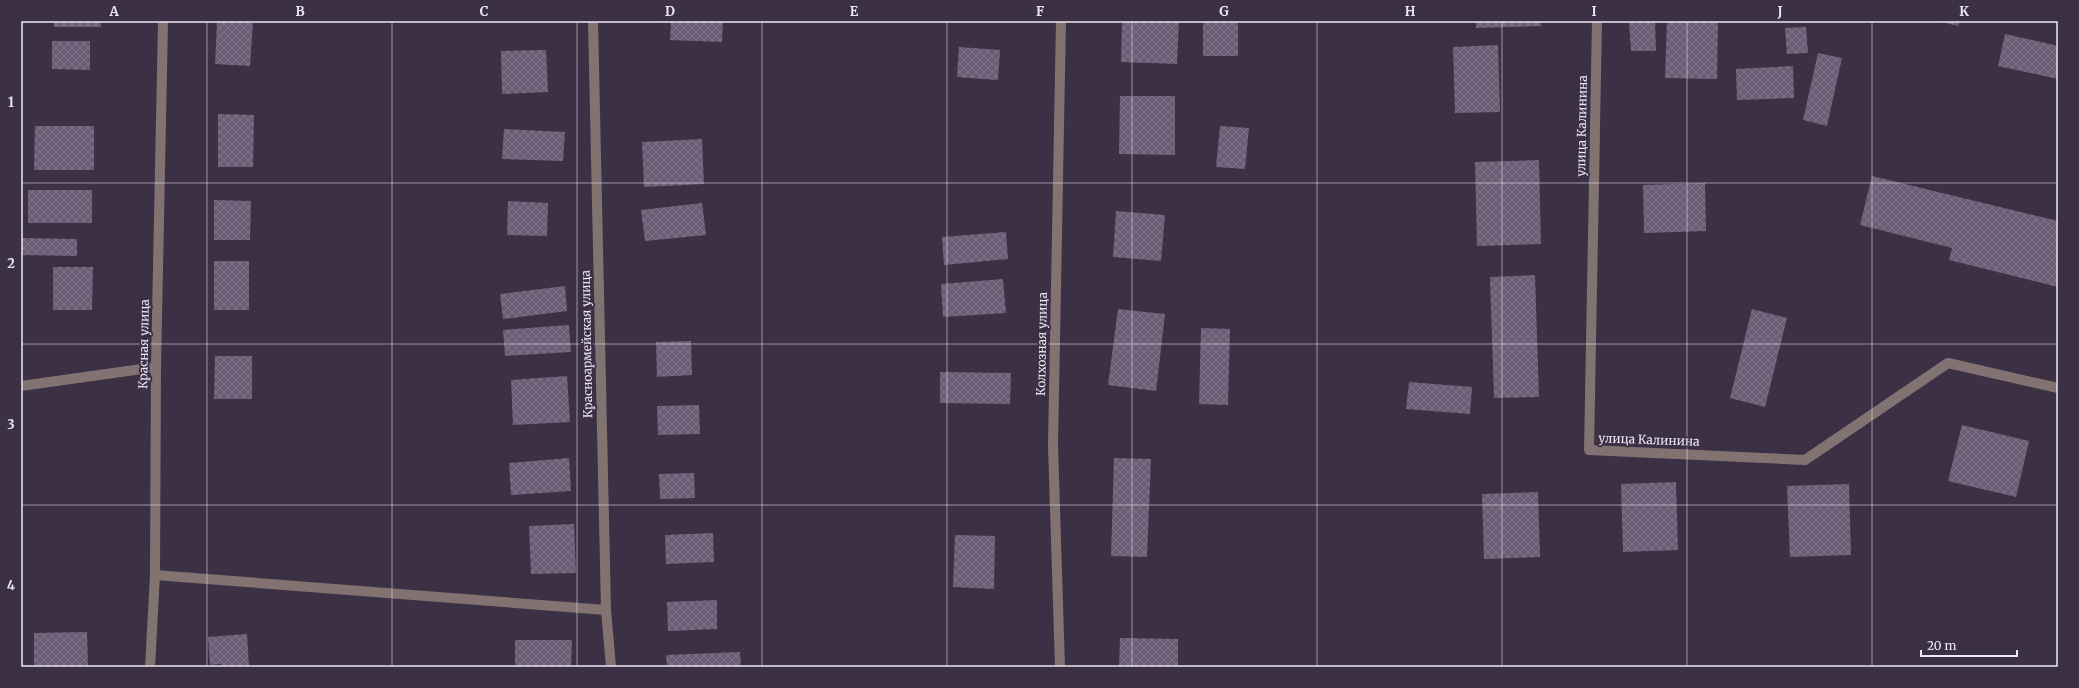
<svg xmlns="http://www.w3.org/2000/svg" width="2079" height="688" font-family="Merriweather,serif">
	<defs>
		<pattern id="building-cross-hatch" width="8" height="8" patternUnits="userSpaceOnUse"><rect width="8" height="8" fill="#6b5d75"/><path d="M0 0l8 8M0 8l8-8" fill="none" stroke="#807489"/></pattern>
	</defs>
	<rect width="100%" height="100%" fill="#3c3045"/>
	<path fill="url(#building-cross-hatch)" d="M54,21H101V27H54Z
		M217,21L253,23L250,66L215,64Z
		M650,21H723L722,42L670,40L671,23Z
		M1122,21H1179L1177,64L1121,62Z
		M1203,21H1238V56H1203Z
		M1476,21H1541V26L1476,28Z
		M1629,21H1655L1656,51H1631Z
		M1667,21H1718L1717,79L1665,78Z
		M1938,21H1960L1958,26Z
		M1806,27L1808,53L1787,54L1785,28Z
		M2005,34L2058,46V79L1998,66Z
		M52,41H90V70L52,69Z
		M1498,45L1500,112L1455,113L1453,47Z
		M959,47L1000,50L998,80L957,77Z
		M546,50L548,92L502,94L501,51Z
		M1818,53L1842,58L1827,126L1803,120Z
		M1793,66L1794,98L1737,100L1736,69Z
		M1120,96H1175V155L1119,154Z
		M218,114L254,115L253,167H218Z
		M35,126H94V170H34Z
		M1220,126L1249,128L1245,169L1216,167Z
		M504,129L565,132L563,161L502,159Z
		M702,139L704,184L644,187L642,142Z
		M1539,160L1541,244L1477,246L1475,162Z
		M1872,176L2058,221V287L1949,260L1952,248L1860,225Z
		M1705,183L1706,231L1644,233L1643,185Z
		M28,190H92V223H28Z
		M214,200L251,201L250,240H214Z
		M508,201L548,203L547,236L507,235Z
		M702,203L706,235L645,241L641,210Z
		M1116,211L1165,215L1161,261L1113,257Z
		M1006,232L1008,259L944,265L942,237Z
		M21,238L77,239V256L21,255Z
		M214,261H249V310H214Z
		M53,267H93L92,310H53Z
		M1535,275L1539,397L1494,398L1490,277Z
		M1003,279L1006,313L943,317L941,284Z
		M565,286L567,311L503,319L500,294Z
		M1118,309L1165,314L1156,391L1108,385Z
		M1752,309L1787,318L1765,407L1730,398Z
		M569,325L571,352L505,356L503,330Z
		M1201,328L1230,329L1228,405L1199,404Z
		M691,341L692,375L657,377L656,342Z
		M215,356H252V399H214Z
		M940,372L1011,373L1010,404L940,403Z
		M567,376L570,422L513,425L511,380Z
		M1409,382L1472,387L1470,414L1406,409Z
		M699,405L700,434L658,435L657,406Z
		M1962,425L2029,441L2016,497L1948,481Z
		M569,458L571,491L511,495L509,463Z
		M1114,458L1151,459L1147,557L1111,556Z
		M694,473L695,498L660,499L659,474Z
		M1676,482L1678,550L1623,552L1621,484Z
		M1849,484L1851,555L1790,557L1787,486Z
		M1538,492L1540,557L1484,559L1482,494Z
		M574,524L576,573L531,574L529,526Z
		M713,533L714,562L666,564L665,535Z
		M955,535L995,536L994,589L953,587Z
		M717,600V629L668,631L667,602Z
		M87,632L88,667H34V633Z
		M247,634L249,667H222L221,664L210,665L208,637Z
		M1120,638L1178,639V667H1119Z
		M515,640H572L571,667H515Z
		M740,652L741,667H667L666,655Z"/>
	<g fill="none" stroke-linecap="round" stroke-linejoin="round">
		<path stroke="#827372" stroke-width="10" d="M593,21L606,610L611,667
			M1597,21L1589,450L1805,460L1948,363L2058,388
			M21,386L156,367
			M155,575L606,610
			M150,667L155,575L156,367L163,21
			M1060,667L1053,445L1061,21"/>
	</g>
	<path fill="none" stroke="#ede5f3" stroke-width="1" stroke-opacity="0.55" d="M207,21V667M392,21V667M577,21V667M762,21V667M947,21V667M1132,21V667M1317,21V667M1502,21V667M1687,21V667M1872,21V667M21,183H2058M21,344H2058M21,505H2058"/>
	<g text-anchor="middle" stroke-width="4" stroke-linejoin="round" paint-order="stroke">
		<g font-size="12" fill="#ede5f3" stroke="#3c3045">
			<text transform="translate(1582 126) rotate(-89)" y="4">улица Калинина</text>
			<text transform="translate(144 344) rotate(-89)" y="4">Красная улица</text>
			<text transform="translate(587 344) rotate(-91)" y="4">Красноармейская улица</text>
			<text transform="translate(1042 344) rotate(-89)" y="4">Колхозная улица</text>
			<text transform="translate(1649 440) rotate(2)" y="4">улица Калинина</text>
		</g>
	</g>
	<rect width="2079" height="688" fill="none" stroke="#3c3045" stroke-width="44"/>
	<path d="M1921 650v6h96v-6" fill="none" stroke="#ede5f3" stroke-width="2"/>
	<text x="1927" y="650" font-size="12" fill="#ede5f3" stroke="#3c3045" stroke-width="3" paint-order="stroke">20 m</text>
	<rect x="22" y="22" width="2035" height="644" fill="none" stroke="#ede5f3" stroke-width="1.5"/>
	<g font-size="13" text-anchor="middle" font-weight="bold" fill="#ede5f3">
		<text x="114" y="16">A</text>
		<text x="300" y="16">B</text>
		<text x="484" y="16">C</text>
		<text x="670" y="16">D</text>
		<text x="854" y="16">E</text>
		<text x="1040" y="16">F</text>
		<text x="1224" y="16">G</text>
		<text x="1410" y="16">H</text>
		<text x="1594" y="16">I</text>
		<text x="1780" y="16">J</text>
		<text x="1964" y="16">K</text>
		<text x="11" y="107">1</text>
		<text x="11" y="268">2</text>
		<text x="11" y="429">3</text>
		<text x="11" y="590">4</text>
	</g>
</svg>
